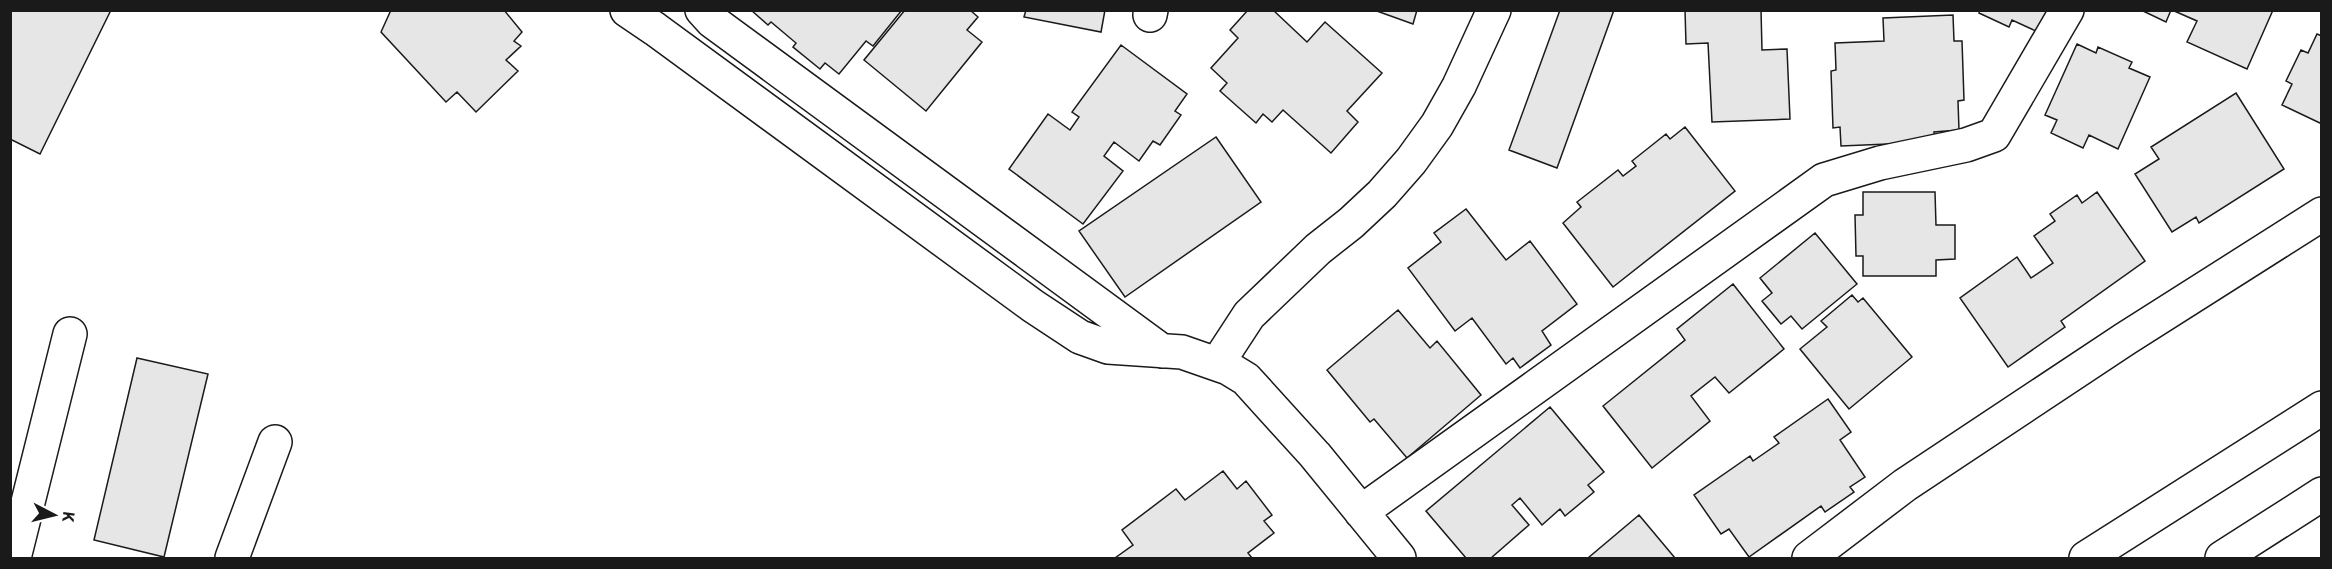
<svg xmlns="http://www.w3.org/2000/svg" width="2332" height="569" font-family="Roboto,sans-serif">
	<rect width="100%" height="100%" fill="#fff"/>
	<path fill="#e6e6e6" stroke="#1a1a1a" stroke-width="1.5" d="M10,10H111L40,154L10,139Z
		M391,10H504L522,32L514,41L521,46L506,60L518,71L476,112L457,92L446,102L381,32Z
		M751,10H902L873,46L866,41L839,74L825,63L820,69L793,47L796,43L771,22L768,25Z
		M905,10H970L978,17L967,30L982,42L926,111L864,60Z
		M1026,10H1105L1101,32L1024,17Z
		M1248,10H1273L1307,42L1325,22L1382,73L1347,111L1358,122L1331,153L1283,110L1272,122L1263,114L1256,123L1220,91L1227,83L1211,68L1238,38L1230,30Z
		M1374,10H1417L1413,24Z
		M1560,10H1614L1557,168L1509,150Z
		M1685,10H1761L1762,50L1787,49L1790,119L1712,122L1708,43L1686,44Z
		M1980,10H2047L2038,32L2012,20L2009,27L1979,13Z
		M2141,10H2171L2166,22Z
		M2172,10H2273L2247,69L2187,42L2197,21Z
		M1953,15L1954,41H1962L1964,100L1958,101L1959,130L1934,132L1935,142L1841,146L1840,127L1833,128L1831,71L1836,70L1835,43L1884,41L1883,18Z
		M2317,34L2322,36V124L2282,105L2292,84L2286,81L2301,50L2308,53Z
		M2077,44L2096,53L2098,47L2132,62L2129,68L2150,77L2118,149L2089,135L2083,148L2051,133L2057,120L2045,115Z
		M1121,45L1187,94L1175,111L1181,115L1160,145L1153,141L1139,161L1114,142L1104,156L1123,171L1083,224L1009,169L1048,114L1070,130L1079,117L1072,112Z
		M2236,93L2284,169L2199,223L2196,217L2172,232L2135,174L2159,159L2151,147Z
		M1685,127L1735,191L1613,287L1563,223L1581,207L1577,202L1618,170L1623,176L1636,166L1632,161L1666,134L1670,139Z
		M1216,137L1261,202L1125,297L1079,231Z
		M1863,192H1935L1936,225H1955V259L1936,260V276H1863V256H1856L1855,215H1863Z
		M2097,192L2145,261L2061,321L2065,327L2008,367L1960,298L2017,257L2031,278L2053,263L2034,236L2055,221L2050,214L2077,195L2082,203Z
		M1466,209L1506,260L1530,241L1577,304L1542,331L1551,345L1520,368L1513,358L1506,364L1472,318L1455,331L1408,268L1441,242L1434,233Z
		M1815,233L1857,284L1802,329L1791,316L1781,324L1762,301L1772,293L1760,278Z
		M1733,284L1784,349L1729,393L1715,377L1691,396L1710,421L1652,468L1603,406L1685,340L1677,329Z
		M1852,295L1858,302L1863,298L1912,357L1849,409L1800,349L1827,327L1821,321Z
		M1398,310L1430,348L1437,341L1481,395L1407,458L1374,419L1370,422L1327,370Z
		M137,358L208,374L164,557L94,540Z
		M1828,399L1851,432L1840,440L1865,477L1850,487L1854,492L1825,512L1821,506L1749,557L1729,529L1721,534L1694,495L1750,456L1753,461L1779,443L1774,437Z
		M1550,407L1604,472L1588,485L1594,492L1565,516L1560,509L1542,525L1520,498L1512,505L1529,525L1491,558H1466L1426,511Z
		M1223,471L1237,489L1246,481L1272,515L1264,521L1274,533L1248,553L1252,558H1115L1133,545L1122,530L1176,489L1185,500Z
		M1639,515L1675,558H1588Z"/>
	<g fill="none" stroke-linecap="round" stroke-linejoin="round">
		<g stroke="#1a1a1a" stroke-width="36">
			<path id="minor" d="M627,10L655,29L1033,306L1080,337L1108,347L1182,352L1228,368L1246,379L1315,455L1399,558
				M702,10L712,21L1162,351
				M1150,15L1151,10
				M1217,364L1249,315L1318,249L1351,223L1382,194L1411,161L1437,125L1459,86L1494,10
				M1361,512L1824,180L1880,163L1966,145L1994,135L2067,10
				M14,558L70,334
				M232,558L275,442
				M1809,558L1905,485L2125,339L2322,214
				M2086,558L2322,408
				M2222,558L2322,494"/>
		</g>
		<use href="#minor" stroke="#fff" stroke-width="33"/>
	</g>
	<rect width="2332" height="569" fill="none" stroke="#1a1a1a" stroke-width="24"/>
	<g transform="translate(54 515) rotate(97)" stroke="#ffffff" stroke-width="4.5" paint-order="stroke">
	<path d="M0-4.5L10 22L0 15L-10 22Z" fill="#1a1a1a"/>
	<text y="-9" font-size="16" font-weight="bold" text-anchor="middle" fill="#1a1a1a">K</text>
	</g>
</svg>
